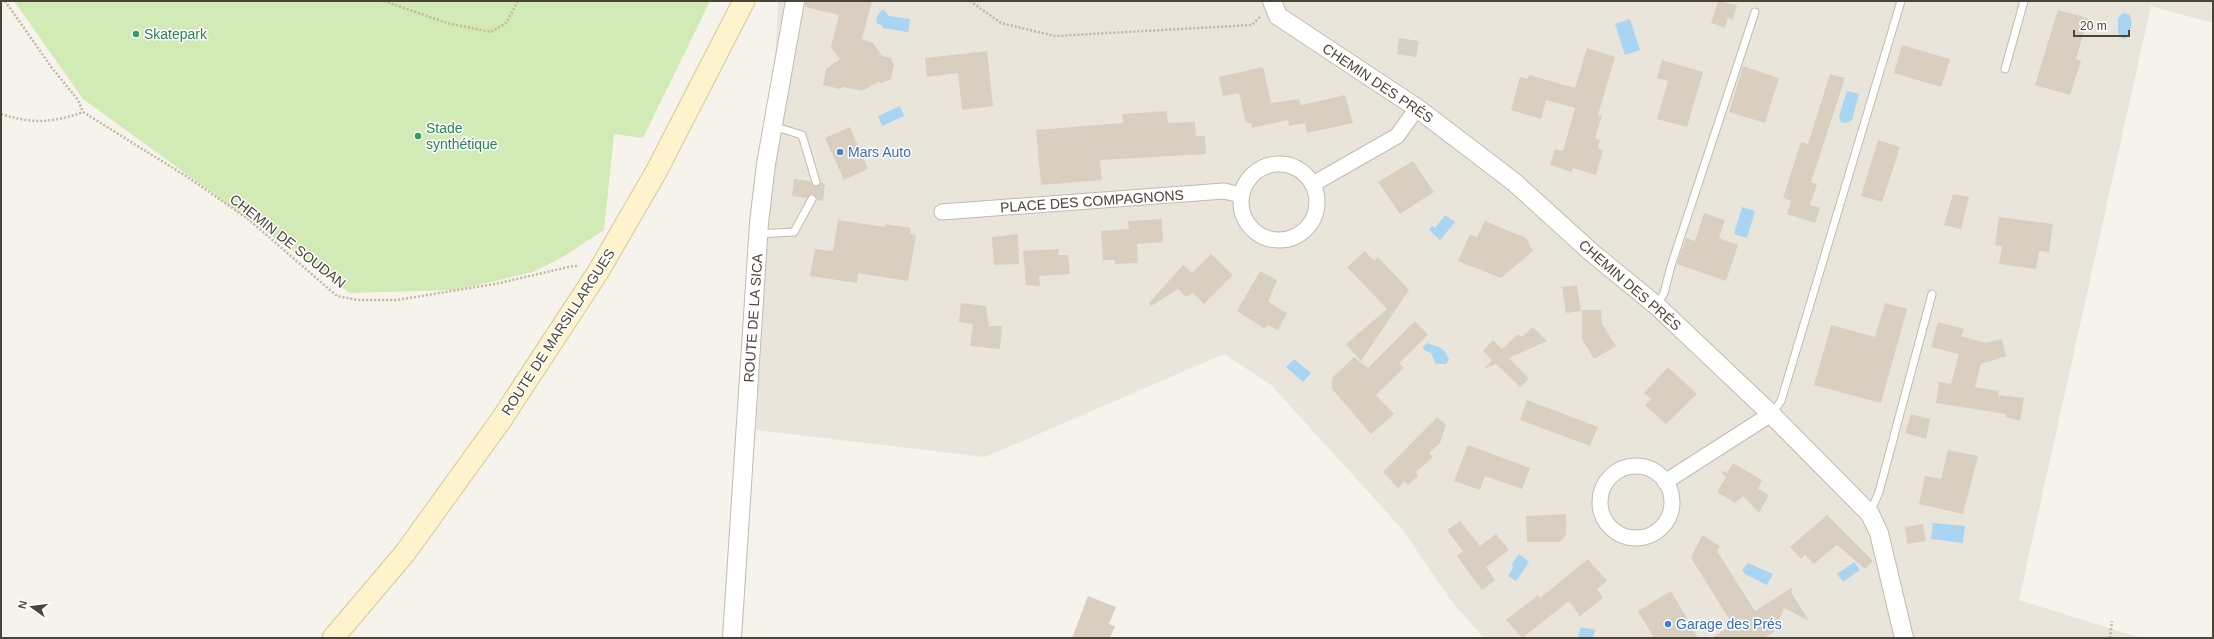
<svg xmlns="http://www.w3.org/2000/svg" width="2214" height="639" font-family="Helvetica,sans-serif">
	<rect width="100%" height="100%" fill="#f6f3ec"/>
	<path fill="#eae5da" d="M778,1H2213V23L2151,6L2019,600L2141,638H1484L1452,602L1402,529L1271,385L1224,354L985,457L756,430Z"/>
	<path fill="#d2eab5" d="M14,1H710L643,138L614,134L604,230L563,257L533,272L456,290L350,293L83,99Z"/>
	<path fill="#a9d4f2" d="M884,10L889,16L910,19L908,32L883,28L882,25L877,24L876,18L881,11Z
		M2123,13L2129,14C2134,23 2131,29 2127,38L2123,39L2118,34V18Z
		M1630,19L1640,50L1625,55L1615,24Z
		M1847,91L1859,94L1852,120L1846,123L1841,122L1839,116Z
		M900,106L904,116L882,126L878,116Z
		M1742,207L1755,211L1747,238L1734,234Z
		M1445,215L1455,222L1440,240L1429,230L1432,226L1435,228Z
		M1427,343C1439,347 1445,348 1449,360L1446,364H1436L1431,353L1424,350L1423,347Z
		M1294,359L1311,373L1303,382L1286,367Z
		M1933,523L1965,526L1963,543L1931,539Z
		M1519,554L1529,562L1516,581L1508,576L1513,568L1512,564Z
		M1854,562L1860,570L1843,582L1837,574Z
		M1748,563L1773,574L1767,585L1745,574L1742,570Z
		M1581,627L1595,630L1593,638H1578Z"/>
	<path fill="#d8cfc1" d="M805,1H872L862,39L873,43L882,56L891,58L894,65L891,79L882,83L878,82L862,91L844,87L840,89L823,85L826,69L840,59L831,47L839,15L805,7Z
		M1718,1L1737,5L1733,20L1728,18L1725,28L1711,23Z
		M2058,10L2088,18L2076,59L2081,61L2070,95L2035,85Z
		M1399,38L1419,41L1416,57L1397,54Z
		M1902,45L1950,59L1941,87L1894,73Z
		M1587,48L1615,57L1598,115L1602,116L1595,138L1600,140L1598,148L1603,150L1596,175L1573,168L1572,172L1550,165L1555,149L1563,151L1575,108L1546,100L1541,119L1511,110L1520,77L1528,79L1529,75L1575,88Z
		M987,51L993,106L962,110L958,73L927,77L925,58Z
		M1662,60L1703,72L1687,127L1657,119L1668,81L1657,78Z
		M1743,66L1779,78L1765,123L1729,112Z
		M1263,67L1271,103L1299,99L1301,105L1345,95L1353,123L1307,133L1305,123L1289,126L1288,120L1252,128L1251,123H1246L1239,93L1223,96L1219,77Z
		M1830,74L1845,78L1811,182L1817,184L1810,205L1820,208L1815,223L1787,214L1791,201L1783,198L1801,142L1808,144Z
		M1167,111L1168,123L1195,122L1196,136H1205L1206,154L1100,160L1102,180L1041,185L1036,130L1123,123L1122,114Z
		M850,127L868,169L844,180L825,138Z
		M1878,140L1900,147L1882,202L1861,196Z
		M1413,161L1434,192L1400,214L1378,182Z
		M794,179L810,181L815,187L821,183H825L823,201L817,200L816,196L812,194L807,198L792,196Z
		M1953,194L1969,197L1961,229L1944,225Z
		M1704,213L1725,220L1719,238L1738,245L1726,281L1677,264L1686,238L1695,241Z
		M1999,217L2053,224L2049,252L2039,251L2036,269L1999,264L2002,246L1995,245Z
		M1162,219L1163,242L1137,244L1138,263L1115,264V260H1103L1101,231L1129,229L1128,221Z
		M838,220L885,227L886,224L911,228L910,234L916,235L908,281L858,273L857,283L810,276L815,249L833,251Z
		M1485,221L1526,238L1533,251L1501,278L1458,261L1470,234L1477,237Z
		M1018,234L1019,264L994,265L992,237Z
		M1059,249L1058,255H1068L1070,274L1039,276L1040,286L1026,285L1023,251Z
		M1365,251L1374,261L1378,257L1409,290L1361,361L1346,344L1387,309L1347,267Z
		M1211,254L1233,275L1204,304L1193,293L1186,297L1178,289L1151,306L1149,303L1183,265L1192,273Z
		M1260,271L1277,280L1268,302L1287,313L1278,330L1268,325L1265,329L1237,311Z
		M1577,285L1581,311L1566,313L1562,287Z
		M961,303L986,306L989,326H1002L1000,349L970,346L973,324L959,322Z
		M1885,303L1907,309L1881,403L1814,385L1831,325L1875,337Z
		M1582,310H1601L1602,324L1616,346L1594,359L1582,339Z
		M1415,321L1428,335L1399,363L1404,368L1376,395L1394,414L1371,434L1332,389V378L1354,357L1368,368Z
		M1938,322L1964,329L1961,336L1985,343L2002,339L2006,356L1981,364L1975,387L1999,391L1998,395L2024,398L2020,421L2006,417V414L1936,403L1939,382L1951,384L1959,354L1931,347Z
		M1533,327L1547,341L1509,358L1529,379L1520,387L1496,364L1484,369L1492,360L1483,351L1493,340L1502,349L1518,334L1522,337Z
		M1668,367L1697,394L1666,424L1645,405L1651,399L1644,393Z
		M1527,400L1598,427L1590,446L1520,420Z
		M1911,414L1930,419L1926,439L1905,433Z
		M1437,417L1446,425L1440,443L1429,453L1433,457L1416,472L1418,476L1408,485L1405,481L1398,488L1383,472Z
		M1468,445L1530,468L1522,489L1485,476L1480,490L1454,481Z
		M1948,450L1978,456L1963,514L1919,504L1925,476L1941,479Z
		M1733,463L1762,480L1758,489L1769,495L1759,513L1743,496L1735,503L1717,492L1726,477L1721,472L1723,471L1727,473Z
		M1566,514V535L1560,542H1527L1526,516Z
		M1827,515L1873,561L1865,569L1837,545L1814,564L1805,555L1801,559L1790,547Z
		M1460,521L1480,546L1496,534L1509,550L1486,567L1495,580L1482,590L1457,556L1463,551L1447,530Z
		M1923,524L1926,541L1907,544L1905,527Z
		M1702,535L1720,546L1717,551L1755,611L1793,587L1791,592L1809,621L1784,608L1774,632L1764,638H1711L1733,625L1691,558Z
		M1588,559L1607,581L1597,589L1603,598L1580,616L1569,601L1522,638L1506,620L1538,595L1540,598Z
		M1671,591L1698,638H1654L1638,611Z
		M1088,596L1116,607L1109,624L1115,626L1110,638H1072Z"/>
	<g fill="none" stroke-linecap="round" stroke-linejoin="round">
		<g stroke="#c2bbae" stroke-width="9">
			<path id="service" d="M2005,69L2024,1
				M773,126L802,135L816,182
				M759,234L794,232L812,199
				M1657,305L1664,293L1671,266L1755,12
				M1772,414L1781,401L1901,1
				M1870,513L1879,492L1932,294"/>
		</g>
		<g stroke="#c2bbae" stroke-width="17">
			<path id="minor" d="M1241 202a38 38 0 1 1 76 0a38 38 0 1 1-76 0Z
				M1313,184L1397,136L1417,108
				M942,212L1224,191L1241,195
				M1600 502a36 36 0 1 1 72 0a36 36 0 1 1-72 0Z
				M1665,482L1771,414"/>
		</g>
		<g stroke="#c2bbae" stroke-width="20">
			<path id="tertiary" d="M1272,1L1278,16L1417,108L1514,182L1591,252L1657,306L1771,414L1870,514L1879,533L1904,638
				M732,638L759,223L766,164L795,1"/>
		</g>
		<g stroke="#d6c79b" stroke-width="23">
			<path id="secondary" d="M333,638L405,553L501,420L598,272L656,172L744,1"/>
		</g>
		<path stroke="#c4b79f" stroke-width="2.5" stroke-dasharray="2 2" stroke-linecap="butt" d="M5,1L52,68L78,100L83,112
			M384,1L447,23L491,32L506,23L518,1
			M970,1L1001,23L1055,36L1252,25L1260,17
			M83,112L189,178L248,219L337,296L358,300H397L495,284L573,266H579
			M1,114C32,124 53,123 83,112
			M2110,638L2112,621"/>
		<use href="#service" stroke="#fff" stroke-width="7"/>
		<use href="#minor" stroke="#fff" stroke-width="15"/>
		<use href="#tertiary" stroke="#fff" stroke-width="18"/>
		<use href="#secondary" stroke="#fff3cd" stroke-width="21"/>
	</g>
	<g fill="#2e9e5b" stroke="#fff" stroke-width="1.5">
		<circle cx="136" cy="34" r="4"/>
		<circle cx="418" cy="136" r="4"/>
	</g>
	<g fill="#3f7fe0" stroke="#fff" stroke-width="1.5">
		<circle cx="840" cy="152" r="4"/>
		<circle cx="1668" cy="624" r="4"/>
	</g>
	<g text-anchor="middle" stroke-width="3" stroke-linejoin="round" paint-order="stroke">
		<g font-size="14" fill="#27864d" stroke="#fff" text-anchor="start">
			<text x="144" y="39">Skatepark</text>
			<text x="426" y="133">Stade<tspan x="426" dy="16">synthétique</tspan></text>
		</g>
		<g font-size="14" fill="#4b4439" stroke="#fff">
			<text transform="translate(1378 83) rotate(34)" y="5">CHEMIN DES PRÉS</text>
			<text transform="translate(1092 201) rotate(-4)" y="5">PLACE DES COMPAGNONS</text>
			<text transform="translate(288 241) rotate(38)" y="5">CHEMIN DE SOUDAN</text>
			<text transform="translate(1630 285) rotate(41)" y="5">CHEMIN DES PRÉS</text>
			<text transform="translate(753 318) rotate(-86)" y="5">ROUTE DE LA SICA</text>
			<text transform="translate(558 332) rotate(-57)" y="5">ROUTE DE MARSILLARGUES</text>
		</g>
		<g font-size="14" fill="#366cbe" stroke="#fff" text-anchor="start">
			<text x="848" y="157">Mars Auto</text>
			<text x="1676" y="629">Garage des Prés</text>
		</g>
	</g>
	<rect width="2214" height="639" fill="none" stroke="#4b4439" stroke-width="4"/>
	<g transform="translate(32 607) rotate(284)" stroke="#ffffff" stroke-width="3" paint-order="stroke">
	<path d="M0-3L7 15L0 10L-7 15Z" fill="#4b4439"/>
	<text y="-6" font-size="11" font-weight="bold" text-anchor="middle" fill="#4b4439">N</text>
	</g>
	<path d="M2074 30v6h55v-6" fill="none" stroke="#4b4439" stroke-width="2"/>
	<text x="2080" y="30" font-size="12" fill="#4b4439" stroke="#ffffff" stroke-width="3" paint-order="stroke">20 m</text>
</svg>
